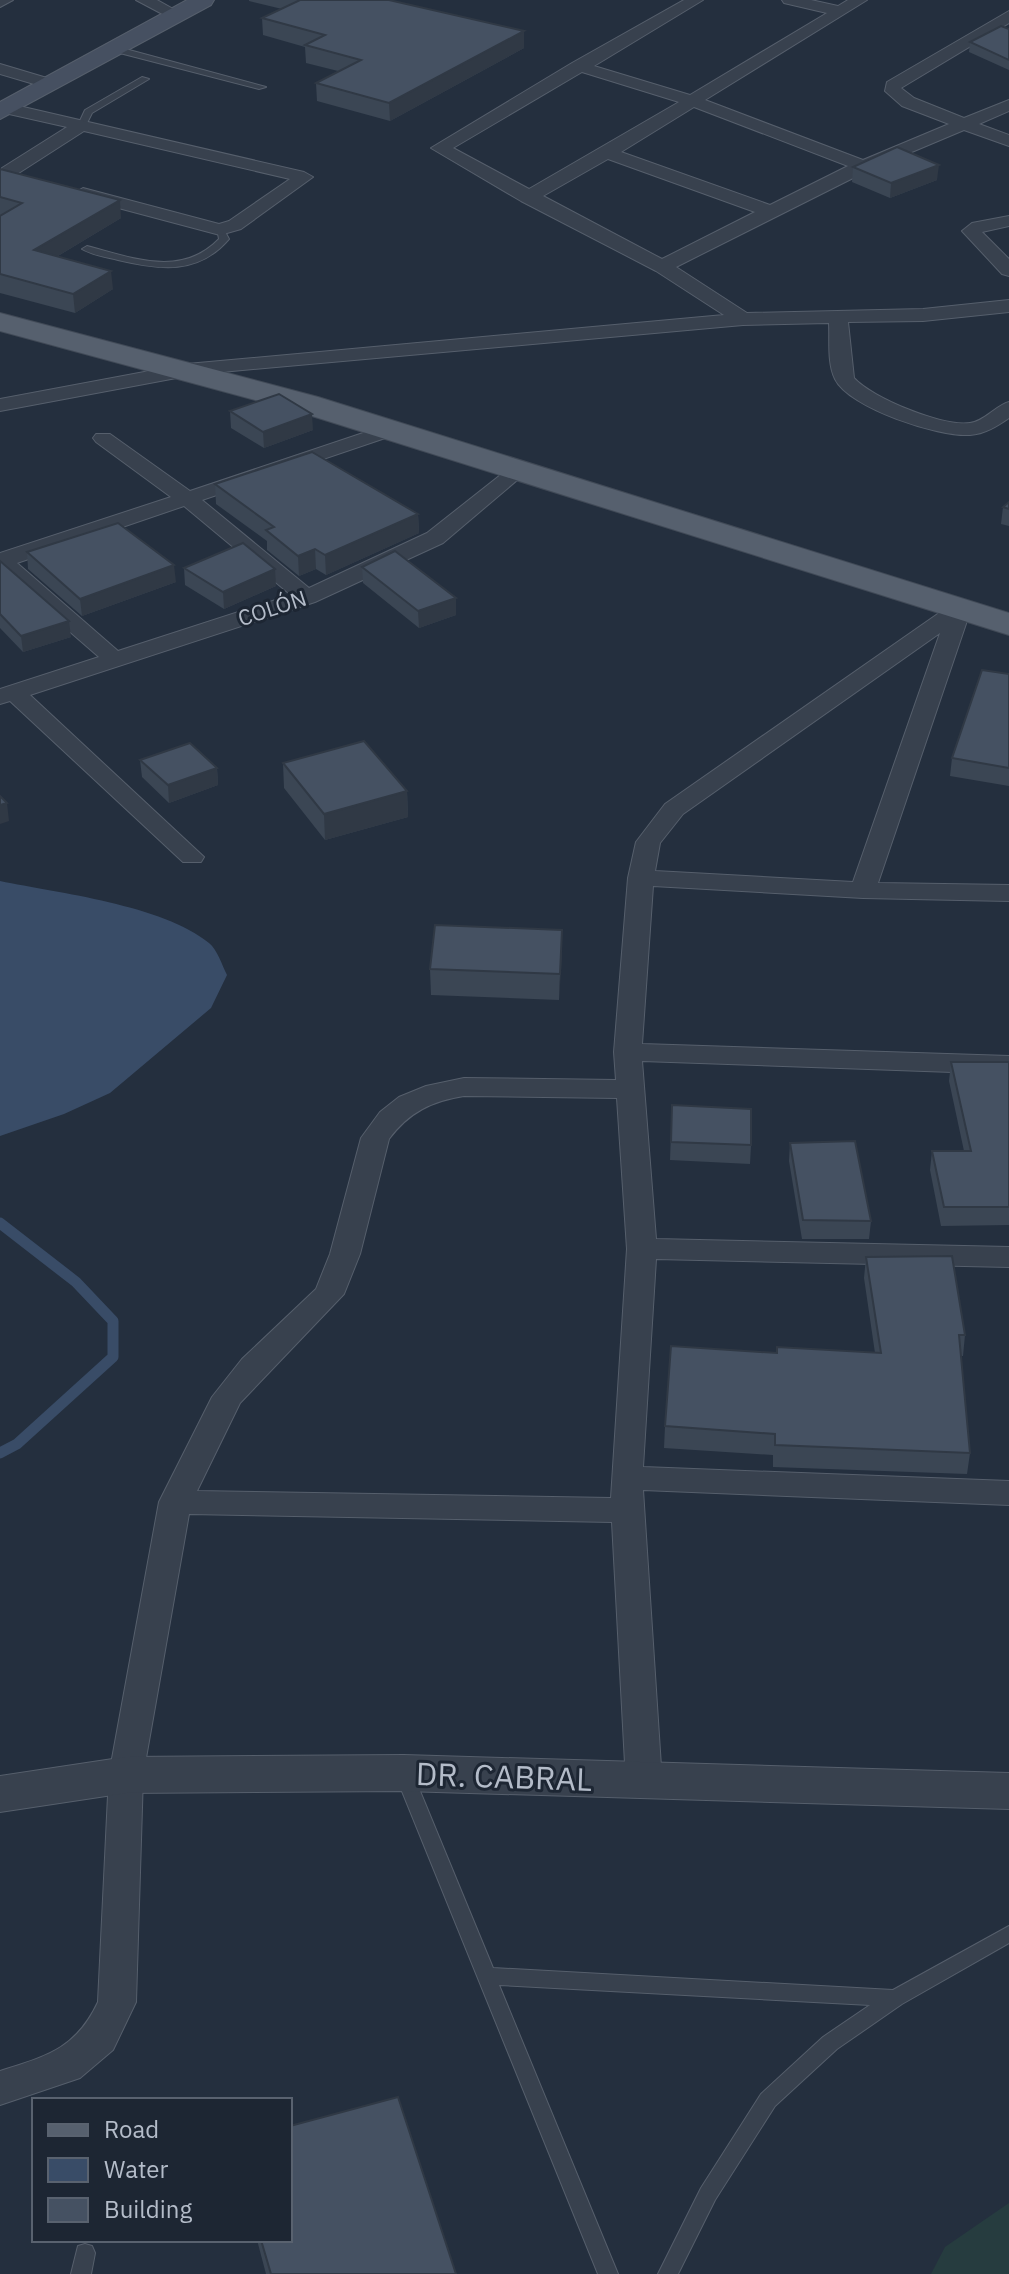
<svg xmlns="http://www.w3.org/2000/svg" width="1009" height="2274" font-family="'IBM Plex Sans',sans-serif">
	<rect width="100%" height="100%" fill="#242f3e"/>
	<path fill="#263c3f" d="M1009,2203V2274H931L945,2247Z"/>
	<path fill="#394c67" d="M0,881C58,893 163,905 209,943C217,949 222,965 227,975L211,1008L110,1093L64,1114L0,1136Z"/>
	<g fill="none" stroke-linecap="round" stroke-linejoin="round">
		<path stroke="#394c67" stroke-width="11" d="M0,1223L76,1282L113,1321V1357L17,1444L0,1453"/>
		<g stroke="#565f6c" stroke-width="2">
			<path id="service" d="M112,47H118L266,87L259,89L112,51Z
				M142,77L149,79L92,113L85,127H79L78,125L85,110Z
				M217,228H223L229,239C198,275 160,270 118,260C106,257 92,255 82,249L87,246C133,258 181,278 219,239Z
				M404,1767L410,1769L413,1774L493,1968L893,1990L1009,1926V1943L902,2004L837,2049L775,2106L715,2200L678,2274H658L701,2188L761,2094L823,2037L870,2005L499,1985L618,2274H598L395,1774L398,1769Z
				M85,2244L92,2246L95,2253L91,2274H71L78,2246Z"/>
		</g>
		<g stroke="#565f6c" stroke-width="2">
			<path id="minor" d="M0,0H13L0,7Z
				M136,0H157L184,15L182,18H170Z
				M684,0H703L594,66L690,95L827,13L784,3L782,0H811L838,6L848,0H867L705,100L863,160L949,124L902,106L885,91L887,82L1009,11V23L901,88L914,98L964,118L1009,100V111L979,124L1009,135V146L964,130L869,170L676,267L747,313L923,309L1009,300V312L923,321L848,322L854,378C872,398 943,427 970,423C985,421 995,406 1009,402V418C997,426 985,434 970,435C938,437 849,408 835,379C827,363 830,340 829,323L743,325L232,371L187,376L0,411V399L187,364L724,315L656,271L521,201L431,148L572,63ZM582,72L679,102L529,189L453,148ZM694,107L848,166L770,205L621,152ZM608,159L755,212L662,259L543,196Z
				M0,64L57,81L59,84L51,89L0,74Z
				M6,103L304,172L313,177L241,229L220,235L77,197L74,193L83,188L219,224L229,221L290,179L84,131L14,176H2V168L67,127L0,112V104Z
				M1009,216V226L982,232L1009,259V276L1002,274L962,231L972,223Z
				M390,424L400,430L397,434L202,500L309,588L427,533L512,466H526L529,470L443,543L315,602L30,695L204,857L201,862H183L10,701L0,704V689L99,657L0,571V553L171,497L96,442L93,438L96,434H110L190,491ZM184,506L291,595L118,651L17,563Z
				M960,602L971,609L878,883L1009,885V901L863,898L653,886L642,1044L1009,1056V1074L642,1061L656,1239L1009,1247V1267L656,1259L643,1467L1009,1481V1505L643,1490L662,1782L656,1792L644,1796L632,1792L626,1782L612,1522L189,1514L143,1775L136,2002L113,2050L80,2078L0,2105V2071C47,2056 76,2049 98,2002L109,1775L159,1502L212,1397L242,1359L316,1289L330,1254L361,1138L380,1112L399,1097L426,1086L464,1078L616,1080L614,1052L628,878L636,842L665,804L952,604ZM940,633L853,882L655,871L660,843L683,814ZM464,1096L617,1098L627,1249L611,1498L197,1491L240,1403L344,1294L360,1254L389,1139C409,1112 432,1101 464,1096Z"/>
		</g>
		<g stroke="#565f6c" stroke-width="2">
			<path id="tertiary" d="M404,1755L1009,1773V1809L404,1791L126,1793L0,1812V1776L126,1757Z"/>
		</g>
		<g stroke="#565f6c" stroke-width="2">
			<path id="secondary" d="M187,0H214L211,5L0,119V102Z"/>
		</g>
		<g stroke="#414a57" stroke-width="2">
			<path id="primary" d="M0,313L318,397L1009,613V635L296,411L0,331Z"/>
		</g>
		<use href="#service" fill="#38414e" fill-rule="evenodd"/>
		<use href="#minor" fill="#38414e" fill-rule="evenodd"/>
		<use href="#tertiary" fill="#38414e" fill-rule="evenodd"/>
		<use href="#secondary" fill="#465061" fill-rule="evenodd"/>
		<use href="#primary" fill="#56606e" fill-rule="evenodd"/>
	</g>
	<path fill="#3b4654" d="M249,0H389L524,48L390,121L317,101L316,83L338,71L306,63L305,47L263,35L262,18L282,9L249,1Z
		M1009,29V70L969,52L970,42Z
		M853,167L937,180L890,198L852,182Z
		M0,169L121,218L58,256L113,289L75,313L0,293Z
		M230,411L313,430L264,448L231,428Z
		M215,484L418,514L419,533L326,575L316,569L299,576L267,550V541L216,504Z
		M1009,502V526L1001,524L1003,507Z
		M27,552L176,582L82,616L28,569Z
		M0,561L71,637L23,652L0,628Z
		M362,567L456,615L419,628L363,583Z
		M184,568L276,586L224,609L185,585Z
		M1009,674V786L950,776L952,758Z
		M140,760L217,768L218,785L169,803L142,777Z
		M283,763L407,791L408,817L325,840L284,788Z
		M562,930L559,1000L431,995L430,969Z
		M951,1062H1009V1225L941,1226L930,1170L932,1151H964L949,1081Z
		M672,1105L751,1145L750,1164L670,1160Z
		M790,1143L871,1221L869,1239H802L789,1161Z
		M866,1257L965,1335L963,1356H961L970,1453L967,1474L773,1467V1455L664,1448L665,1426L777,1353H875L864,1278Z
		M257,2240H290L456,2274H266Z"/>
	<path fill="#303945" d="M524,31V48L390,121L389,103Z
		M939,165L937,180L890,198L891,183Z
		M120,200L121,218L36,269L34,250Z
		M111,271L113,289L75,313L73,294Z
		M312,414L313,430L264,448L263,432Z
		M418,514L419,533L326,575L325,555Z
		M315,549L316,569L299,576L298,556Z
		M174,565L176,582L82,616L80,599Z
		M275,569L276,586L224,609L223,592Z
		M456,598V615L419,628L418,611Z
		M69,621L71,637L23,652L21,636Z
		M217,768L218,785L169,803L168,785Z
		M407,791L408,817L325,840L324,814Z
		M7,803L9,821L0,824V805Z
		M562,930V956L559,1000L560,974Z"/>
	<path fill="#455162" stroke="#303945" stroke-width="2" d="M300,0H389L524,31L389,103L316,83L361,60L305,45L325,35L262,18Z
		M1001,26L1009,29V60L970,42Z
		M897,147L939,165L891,183L853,167Z
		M0,169L120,200L34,250L111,271L73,294L0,274V216L22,203L0,197Z
		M279,394L312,414L263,432L230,411Z
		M312,452L418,514L325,555L315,549L298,556L266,530L274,527L215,484Z
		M1009,502V509L1003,507Z
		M118,523L174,565L80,599L27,552Z
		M243,543L275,569L223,592L184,568Z
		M395,551L456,598L418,611L362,567Z
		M0,561L69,621L21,636L0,614Z
		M982,670L1009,674V768L952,758Z
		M364,741L407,791L324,814L283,763Z
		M190,743L217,768L168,785L140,760Z
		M0,796L7,803L0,805Z
		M435,925L562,930L560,974L430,969Z
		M951,1062H1009V1207H944L932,1151H971Z
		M672,1105L751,1109V1145L671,1142Z
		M855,1141L871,1221L803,1220L790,1143Z
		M952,1256L965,1335H959L970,1453L775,1445V1434L665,1426L671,1346L777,1353V1347L881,1353L866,1257Z
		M398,2097L456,2274H271L261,2240H290V2126Z"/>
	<g text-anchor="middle" stroke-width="6" stroke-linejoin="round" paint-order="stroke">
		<g font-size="22" fill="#b4bcc9" stroke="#1d2633">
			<text transform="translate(272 608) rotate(-18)" y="8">COLÓN</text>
		</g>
		<g font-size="32" fill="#b4bcc9" stroke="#1d2633">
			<text transform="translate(504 1777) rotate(2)" y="11">DR. CABRAL</text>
		</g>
	</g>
	<rect x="32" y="2098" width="260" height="144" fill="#1d2633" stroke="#59626f" stroke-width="2"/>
	<rect x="48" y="2124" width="40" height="12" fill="#56606e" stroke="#59626f" stroke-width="2"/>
	<text x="104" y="2138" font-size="24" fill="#b4bcc9">Road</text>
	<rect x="48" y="2158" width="40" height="24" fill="#394c67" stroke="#59626f" stroke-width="2"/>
	<text x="104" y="2178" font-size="24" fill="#b4bcc9">Water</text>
	<rect x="48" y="2198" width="40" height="24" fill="#455162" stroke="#59626f" stroke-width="2"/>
	<text x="104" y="2218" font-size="24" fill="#b4bcc9">Building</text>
</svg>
